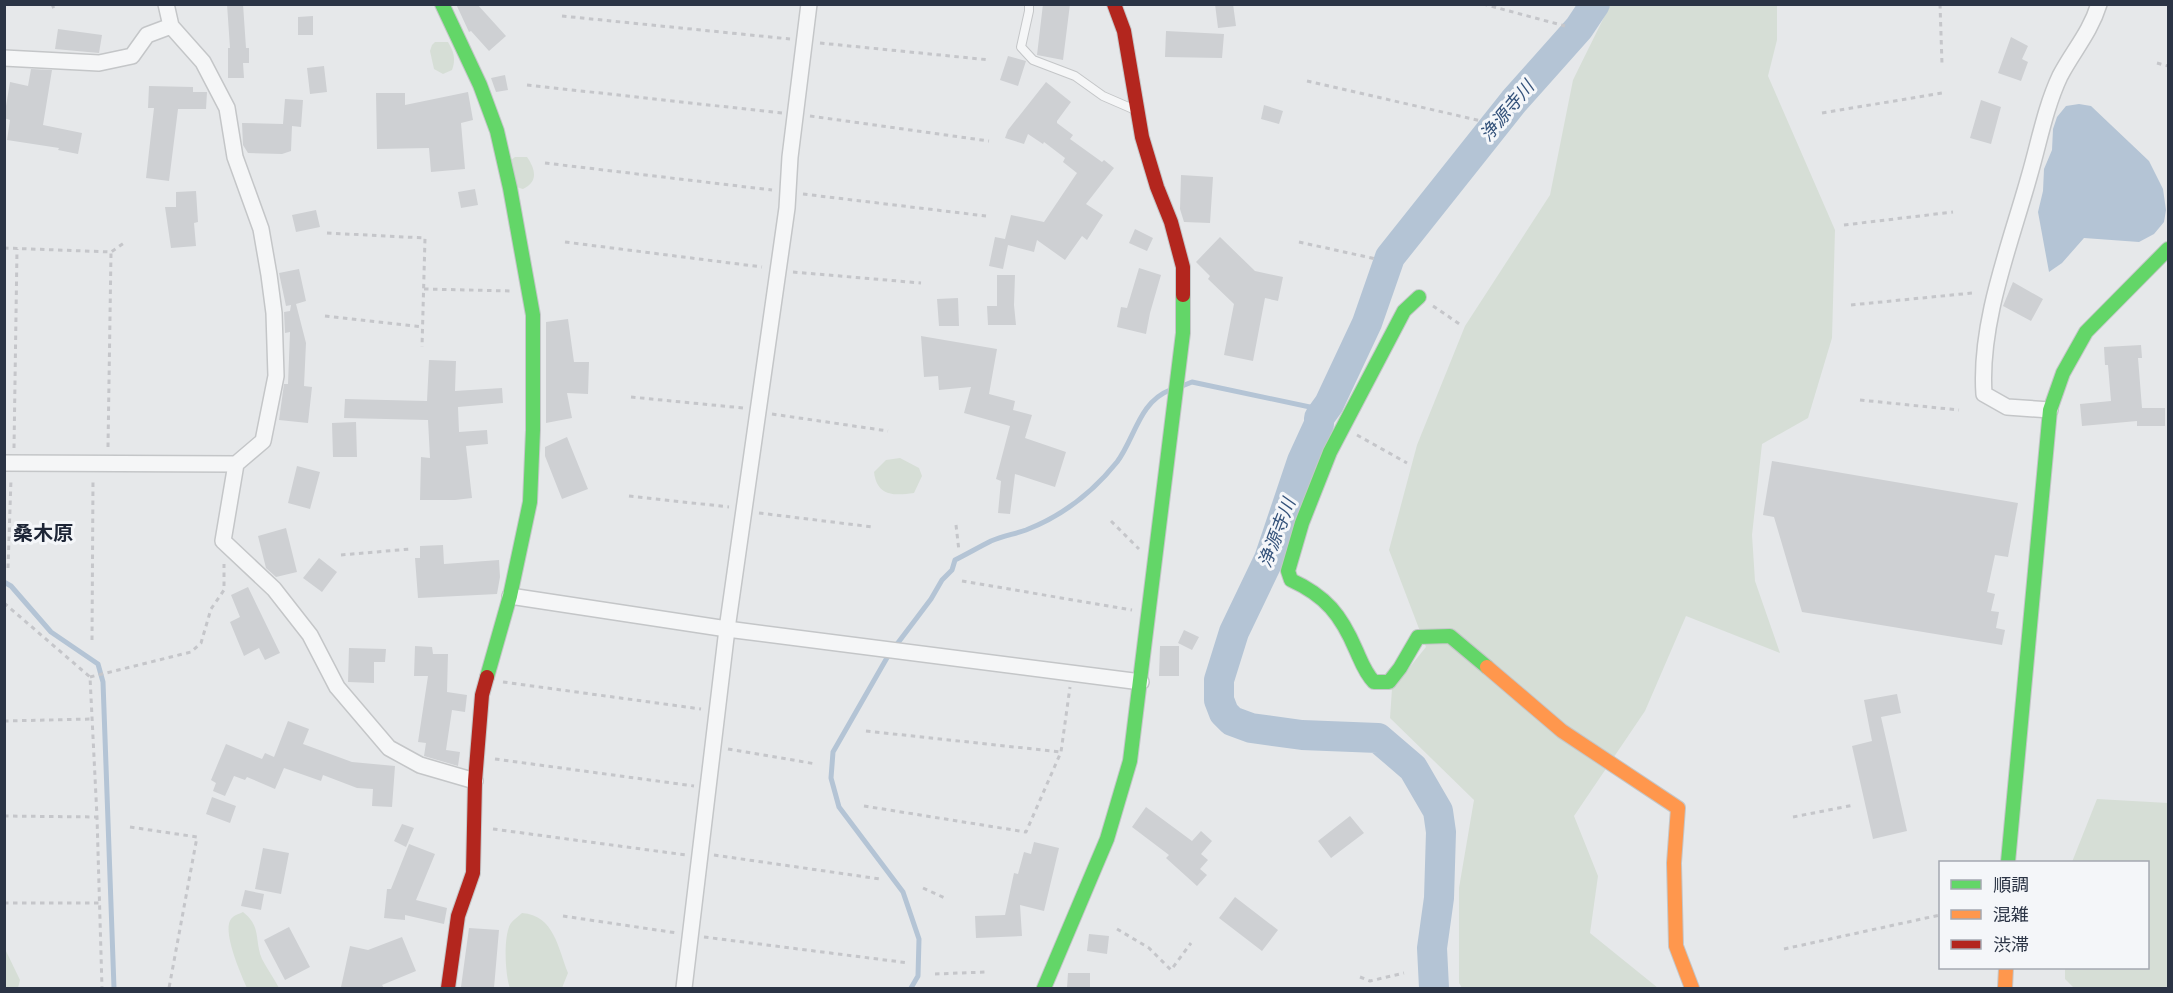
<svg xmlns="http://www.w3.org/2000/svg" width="2173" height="993" font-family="Montserrat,'Noto Sans JP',sans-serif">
	<rect width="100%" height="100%" fill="#e6e8ea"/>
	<path fill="#d6ded6" d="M1610,5H1777V40L1768,76L1835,230L1832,338L1808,418L1762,444L1752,535L1755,581L1780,653L1686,616L1645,711L1574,816L1598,876L1590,933L1658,988H1462L1459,983V888L1474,800L1390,718L1392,689L1426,647L1389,550L1417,445L1465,326L1550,195L1573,80Z
		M435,42H448C454,52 456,59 452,70L443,74L434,69L430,51L432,45Z
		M515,157H527C536,170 538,182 523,189L516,187L511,160Z
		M900,458L919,468L922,476L914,493C893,496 877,496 874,472L886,460Z
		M2097,799L2168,803V988H2074L2065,979V968H2148V862H2072Z
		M243,912C262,927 254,940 262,959C267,969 274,978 279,988H247L246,986C240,972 222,931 231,919C234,915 239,914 243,912Z
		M522,913C554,915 558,948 568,973L562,988H510C505,976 503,934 511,923C514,919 519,916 522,913Z
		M5,949L20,980L18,988H5Z"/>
	<path fill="#b4c4d5" d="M2079,104L2091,106L2149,161L2163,189L2166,210L2164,222L2154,234L2139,242L2084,238L2062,263L2049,272L2038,212L2043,191L2044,169L2052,150L2053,129L2057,117L2066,106Z"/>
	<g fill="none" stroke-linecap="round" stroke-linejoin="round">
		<path stroke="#b4c4d5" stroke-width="5" d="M1182,386L1192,382L1324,410
			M4,582L11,586L51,632L98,664L103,682L114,988
			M911,988L918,976L919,939L903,892L839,807L831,778L833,752L888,656L931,599L942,580L952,570L955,560C967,554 979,547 991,541C1003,536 1015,534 1026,530C1062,516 1093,492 1117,462C1135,438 1139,402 1170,390"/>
		<path stroke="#b4c4d5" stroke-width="30" d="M1434,988L1432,948L1439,898L1441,832L1438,811L1413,768L1378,738L1302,735L1251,728L1232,721L1224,713L1219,700V680L1234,632L1269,559L1302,461L1319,424V418L1329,404L1367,323L1390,257L1514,101L1579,28L1595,4"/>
	</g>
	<path fill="#ced0d3" d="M227,4H243L246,48H249V63H243L244,78H228V48H230Z
		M456,4H477L506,36L489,51L471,31L469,32Z
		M1043,4H1070L1063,60L1037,55Z
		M1215,4H1233L1236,26L1218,28Z
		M313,16V35H298V17Z
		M58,29L102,35L99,53L55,49Z
		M1166,31L1224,34L1222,58L1165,57Z
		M2011,37L2028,46L2022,59L2028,62L2021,81L1998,73Z
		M1008,56L1026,61L1018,86L1000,80Z
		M324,66L327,92L310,94L307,68Z
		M31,69L52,70L43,125L82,133L78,154L58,150L59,148L7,140L10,120L4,118L10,82L28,86Z
		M505,75L508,90L496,92L491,78Z
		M1046,82L1071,102L1057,121V123L1073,135L1070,139L1102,162L1104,160L1114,168L1086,204L1103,215L1087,240L1082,236L1065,260L1037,240L1034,252L1008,245L1003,269L989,266L995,237L1005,239L1011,215L1044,222L1077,173L1063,162L1065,158L1044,142L1043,144L1028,134L1024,144L1005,138L1008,130Z
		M149,86L193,87V92H207L206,109H178L169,181L146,178L154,108H148Z
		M468,92L473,120L461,123L465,169L431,172L429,148L377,149L376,93H405V105Z
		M285,99L303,100L301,127L292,126L291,151L282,154L248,153L243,145L242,123L283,124Z
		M1981,100L2001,107L1991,144L1970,138Z
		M1264,105L1283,111L1279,124L1261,119Z
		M1181,175L1213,177L1210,223L1184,222L1180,209Z
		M475,189L478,205L461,208L458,192Z
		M196,191L198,222L194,223L196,246L171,248L165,207H176V192Z
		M316,210L320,227L296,232L292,215Z
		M1135,229L1153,238L1147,251L1129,243Z
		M1220,237L1255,271L1283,277L1278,301L1265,298L1253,361L1224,355L1234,304L1208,279L1210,276L1196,262Z
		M1139,268L1161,275L1150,313L1146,334L1117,327L1121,307L1127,308Z
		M299,269L306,301L296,304L306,343L304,386L312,387L308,423L279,420L284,384H288L290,332L285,333L284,312L290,311L291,305L286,306L279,273Z
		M997,275H1015L1014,305L1016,325H988L987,306H997Z
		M2013,282L2043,299L2031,321L2003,306Z
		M958,298L959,326H939L937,299Z
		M568,319L574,362H589L588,394L567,393L572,418L546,423V322Z
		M921,336L997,349L989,394L1015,401L1013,410L1032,415L1025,438L1066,452L1055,487L1015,474L1010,514L998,513L1001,481L996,479L1010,426L964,413L971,387L939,390L938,376L924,377Z
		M2141,345L2142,358H2138L2142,408H2165V426H2137V421L2082,426L2080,404L2111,401L2108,365H2105L2104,347Z
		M429,360L456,361L455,391L502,388L503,403L458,407L459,432L487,430L488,444L466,446L472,498L455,500H420L421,457L430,458L428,420L344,418L345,399L427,401Z
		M356,422L357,457H333L332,423Z
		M567,437L588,489L562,499L545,456V447Z
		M1772,461L2018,503L2008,557L1995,555L1987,592L1995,594L1991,611L1999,612L1996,628L2005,630L2002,645L1802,612L1774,517L1763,515Z
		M297,466L320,472L310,509L288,503Z
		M286,528L297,572L276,577L266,568L258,536Z
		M443,545L444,564L499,560L500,577L497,594L418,598L415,558H420V546Z
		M319,558L337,572L322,592L303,578Z
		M248,587L280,653L265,660L259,648L244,656L230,622L240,617L231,595Z
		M1184,630L1199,637L1192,650L1178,643Z
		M415,646L432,647L433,654H448L447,692L467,695L465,712L452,710L446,750L460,752L458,766L424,756L426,743L418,742L428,676H414Z
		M1160,646H1179V676H1159Z
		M349,648L386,649L385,662H374V683L348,682Z
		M1897,694L1901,713L1881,717L1907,831L1873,839L1852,746L1872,741L1864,700Z
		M288,721L309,729L303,744L352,762L395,766L392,807L372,806L373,789L357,788L323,775L321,781L284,768L275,789L247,777L245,780L234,776L225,796L213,791L216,783L211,780L226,744L262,759L265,753L274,757Z
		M212,797L236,806L230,823L206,814Z
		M1146,807L1192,841L1201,831L1212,841L1201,854L1208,860L1200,869L1207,875L1197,886L1166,858L1169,855L1132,827Z
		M1350,816L1364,833L1331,858L1318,841Z
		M402,824L414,828L406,847L394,841Z
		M1034,842L1059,848L1044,911L1020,905L1022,936L976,938L975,916L1005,915L1014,873L1018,874L1024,852L1031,854Z
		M409,844L435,854L416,900L447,908L444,924L405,915V920L384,918L387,889H391Z
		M263,848L289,853L281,894L255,889Z
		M245,890L264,894L261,910L241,906Z
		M1235,897L1278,930L1262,951L1219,918Z
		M289,927L310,967L285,980L264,940Z
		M469,928L499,930L494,988L461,987Z
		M1089,934L1109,936L1107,954L1087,951Z
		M402,937L416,971L382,985L384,988L341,987L350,946L368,950Z
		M1068,973H1090V988H1067Z"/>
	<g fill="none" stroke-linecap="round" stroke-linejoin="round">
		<g stroke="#c4c6c8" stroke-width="10">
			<path id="lane" d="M1029,4V11L1021,47L1033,60L1075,76L1103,96L1133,109"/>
		</g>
		<g stroke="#c4c6c8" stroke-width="18">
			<path id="street" d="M166,4L171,26L203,62L227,108L235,157L261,229L269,275L274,313L276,376L263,441L236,464L223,541L274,589L310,635L337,687L389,748L420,765L475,781
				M4,58L99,63L132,56L147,35L171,26
				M2050,410L2007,407L1984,394C1979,323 2010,245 2029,177C2039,143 2045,108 2060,76C2073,51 2090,33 2099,4
				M4,463L236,464
				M510,596L727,629L1141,682
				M684,988L727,629L787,208L790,157L809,4"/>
		</g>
		<g stroke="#c4c6c8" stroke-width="16">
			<path id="fast" d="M442,4L480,85L497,131L510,188L533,315V430L530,502L510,596L487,677
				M1419,297L1404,311L1330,452L1302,523L1288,571L1291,580C1326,596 1341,615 1356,650C1361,661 1365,673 1374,682H1389L1400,668L1418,637L1450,636L1487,667
				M2008,862L2050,410L2063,373L2086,332L2168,249
				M1044,988L1107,839L1130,761L1183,333V295"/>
		</g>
		<g stroke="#c4c6c8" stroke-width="16">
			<path id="slow" d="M1487,667L1562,731L1678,808L1674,863L1676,946L1692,988
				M2005,988L2006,968"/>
		</g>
		<g stroke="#c4c6c8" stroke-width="16">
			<path id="jam" d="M1114,4L1124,31L1142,137L1157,187L1171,222L1183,267V295
				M448,988L458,916L473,873L475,781L482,695L487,677"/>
		</g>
		<path stroke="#c5c6ca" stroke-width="3" stroke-dasharray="4.5 4.5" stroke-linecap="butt" d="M52,4L54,9
			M1483,4L1565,26
			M1940,4L1942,64
			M562,16L790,39
			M820,43L990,60
			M2157,63L2168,66
			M1307,81L1486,122
			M527,85L782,113
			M1822,113L1942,93
			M810,116L989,141
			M545,163L772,190
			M803,194L986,216
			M1844,225L1953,212
			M327,233L425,238L422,347
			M565,242L762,267
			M1299,242L1376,259
			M4,248L111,252L124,243
			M793,272L921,283
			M424,289L512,291
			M1851,305L1972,293
			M1433,306L1461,325
			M325,316L423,327
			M631,397L743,408
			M1860,400L1959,410
			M772,414L888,431
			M1357,435L1407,463
			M108,447L111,252
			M14,448L17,249
			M629,496L729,507
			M759,513L873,527
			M1111,521L1139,549
			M956,525L959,551
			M341,555L410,549
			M8,568L11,479
			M962,581L1132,610
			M4,603L90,677L97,817L102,988
			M92,640L93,480
			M90,677L191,652L201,643L211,609L224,590V564
			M503,682L701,709
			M4,721L92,719
			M866,731L1061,752
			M728,749L816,764
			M495,759L694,786
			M864,806L1026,832L1061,752L1070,687
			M4,816L97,817
			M1793,817L1854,805
			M130,827L197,837L169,988
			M493,829L686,855
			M714,855L880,879
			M923,888L947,899
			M4,903H100
			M563,916L677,933
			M1117,929L1149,948L1171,970L1191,943
			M704,937L909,963
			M1784,949L1940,915
			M935,974L985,972
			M1360,977L1370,981L1404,973"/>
		<use href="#lane" stroke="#f5f6f7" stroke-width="8"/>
		<use href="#street" stroke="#f5f6f7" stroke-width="15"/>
		<use href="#fast" stroke="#63d668" stroke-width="14"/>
		<use href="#slow" stroke="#ff974d" stroke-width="14"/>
		<use href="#jam" stroke="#b3261e" stroke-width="14"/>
	</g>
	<g text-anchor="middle" stroke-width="6" stroke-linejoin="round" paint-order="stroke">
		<g font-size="18" font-style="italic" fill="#34527a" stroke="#f4f6f9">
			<text transform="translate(1507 111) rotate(-50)" y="6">浄源寺川</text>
			<text transform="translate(1277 533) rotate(-69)" y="6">浄源寺川</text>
		</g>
		<g font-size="20" font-weight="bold" fill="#1d2536" stroke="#f4f6f9">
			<text x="43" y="540">桑木原</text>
		</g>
	</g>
	<rect width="2173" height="993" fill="none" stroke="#2b3445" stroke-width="12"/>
	<rect x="1939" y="861" width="210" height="108" fill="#f4f6f9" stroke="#a4a8b1" stroke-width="1.5"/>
	<rect x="1951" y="880" width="30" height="9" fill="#63d668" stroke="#a4a8b1" stroke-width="1.5"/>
	<text x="1993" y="891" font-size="18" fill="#2b3445">順調</text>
	<rect x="1951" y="910" width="30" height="9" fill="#ff974d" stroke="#a4a8b1" stroke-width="1.5"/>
	<text x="1993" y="921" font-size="18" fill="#2b3445">混雑</text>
	<rect x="1951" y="940" width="30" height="9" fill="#b3261e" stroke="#a4a8b1" stroke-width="1.5"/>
	<text x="1993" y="951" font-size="18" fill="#2b3445">渋滞</text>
</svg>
